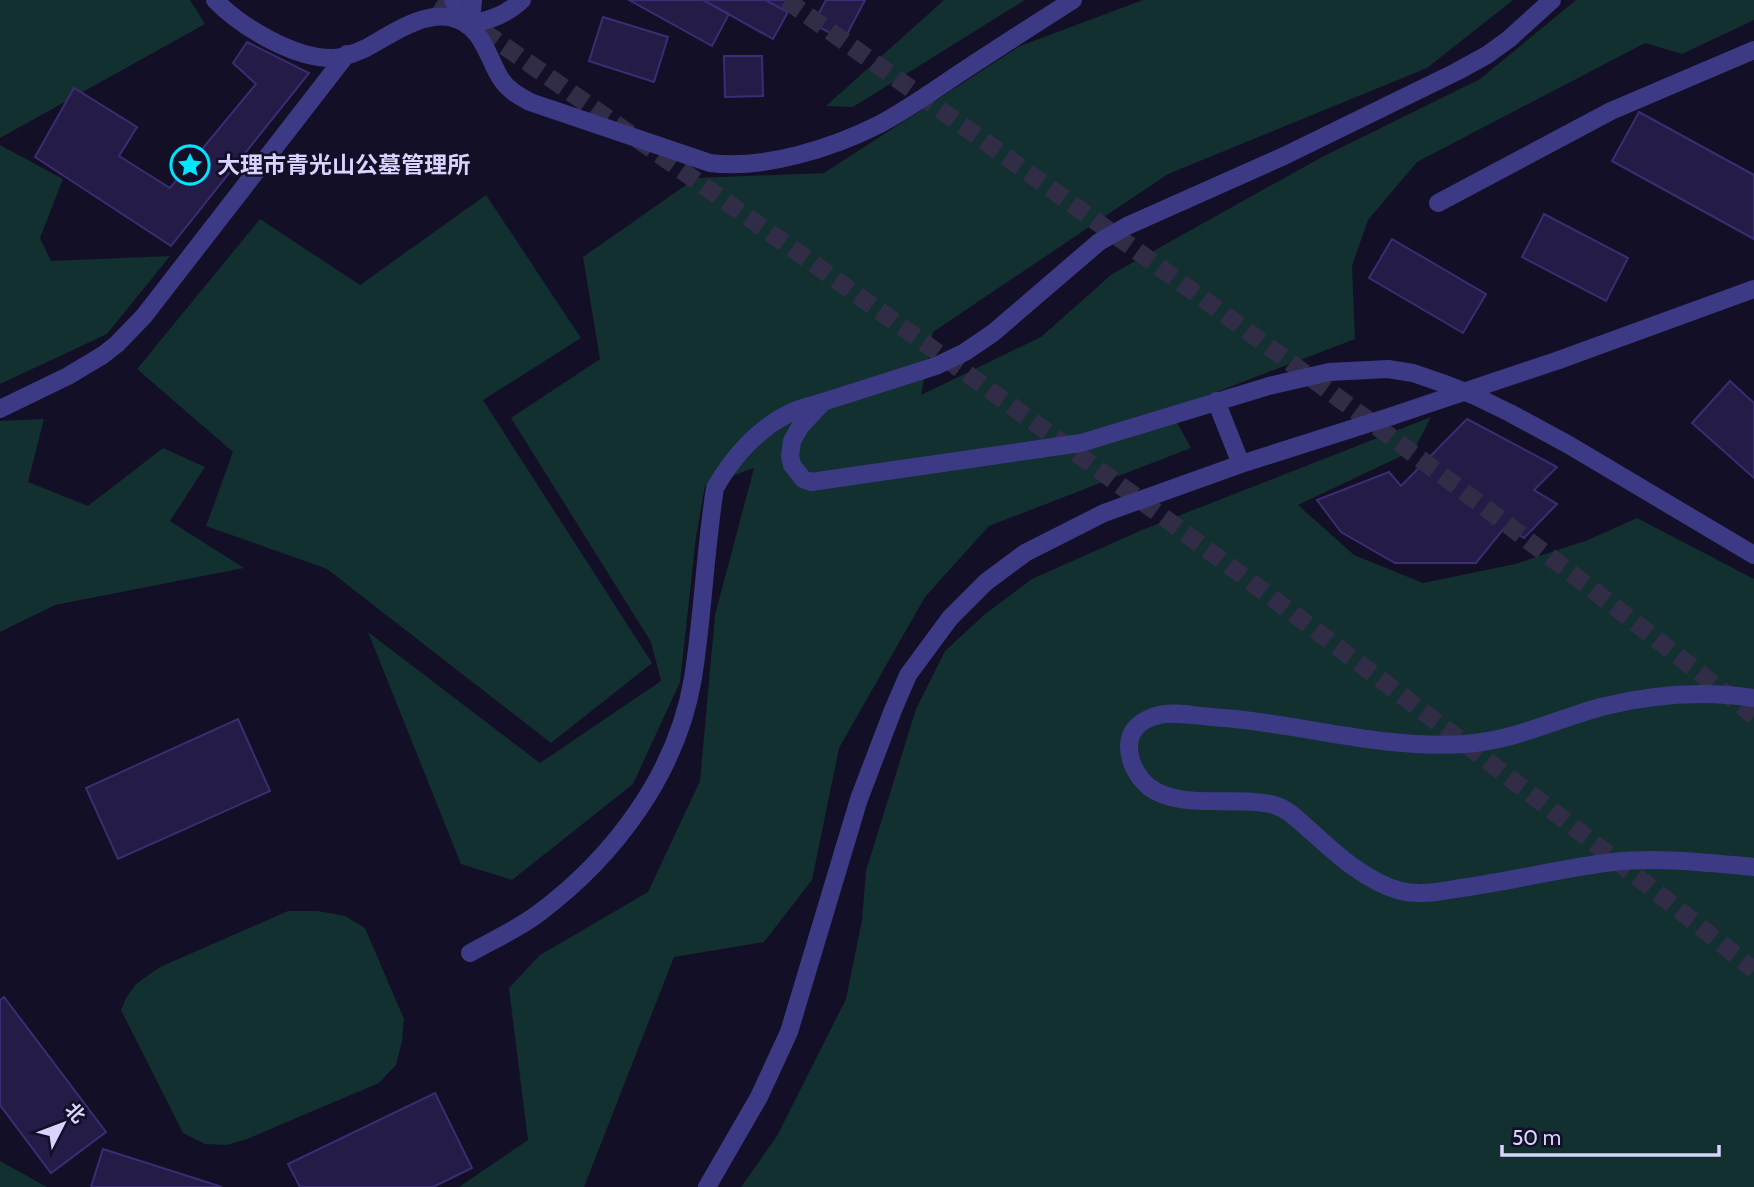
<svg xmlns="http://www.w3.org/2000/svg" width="1754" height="1187" font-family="Cabin,'Noto Sans SC',sans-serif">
	<rect width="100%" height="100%" fill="#130f26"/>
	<path fill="#12302f" d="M0,0H190L205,24L0,138Z
		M944,0H1025L853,107L826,106Z
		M1143,0H1513L1427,68L1168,174L933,332L921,395L1041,337L1112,274L1322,157L1480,79L1576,0H1754V20L1682,54L1645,43L1417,162L1368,220L1352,266L1355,339L1170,410L1191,448L989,526L925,597L839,748L812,880L764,942L674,957L584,1187H459L528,1140L509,988L540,955L648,892L700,781L715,615L754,468L705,486L696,537L680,682L633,784L512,880L461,864L368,632L540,763L661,681L651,642L511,418L600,359L583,257L696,178L824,173L1020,46Z
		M0,145L63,179L40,238L51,261L170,256L107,334L0,384Z
		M486,195L581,338L483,400L652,663L551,743L327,569L206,526L233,452L137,369L260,219L360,285Z
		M1431,417L1414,450L1298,505L1354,555L1423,583L1515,564L1588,540L1637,518L1754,579V1187H741L777,1136L846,999L862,920L866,871L916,709L945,651L985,614L1032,579L1142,530Z
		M44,419L28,482L88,506L163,448L205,467L170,521L244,568L55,605L0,632V421Z
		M288,911H318L345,916L365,928L404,1019L402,1041L396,1065L379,1083L247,1139L227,1145L205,1144L183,1133L121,1010L126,998L136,984L160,967Z
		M0,1161L47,1187H0Z"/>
	<path fill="#241b47" stroke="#3b2d73" stroke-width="2" d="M629,0H703L729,14L712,46Z
		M703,0H765L788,12L773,39Z
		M765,0H794L788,12Z
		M826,0H865L844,40L813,24Z
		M603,17L668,37L654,82L589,61Z
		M247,42L309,73L171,246L35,157L74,88L137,127L119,156L170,188L256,84L233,63Z
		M724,56H762L763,96L725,97Z
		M1639,112L1754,175V239L1612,161Z
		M1544,214L1628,258L1606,301L1522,257Z
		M1392,239L1486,294L1463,333L1369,278Z
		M1730,381L1754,403V478L1692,423Z
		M1467,419L1557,467L1534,490L1557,504L1524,538L1505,527L1476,563H1395L1341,532L1317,500L1389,472L1401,486Z
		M238,719L270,791L118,859L86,788Z
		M4,997L106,1132L51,1173L0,1105V1000Z
		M435,1093L472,1168L433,1187H300L288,1164Z
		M103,1149L222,1187H91Z"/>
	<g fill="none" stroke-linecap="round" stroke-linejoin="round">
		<path stroke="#312d47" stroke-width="18" stroke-dasharray="18 9" stroke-linecap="butt" d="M438,0C742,211 1043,425 1339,648C1478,753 1618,860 1754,970
			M786,0C1113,232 1440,466 1754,716"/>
		<path stroke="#3d3a85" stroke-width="18" d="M215,0C241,27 295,59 333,58C342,58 355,53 364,49C389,36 423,10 453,18C483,26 487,57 501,79C508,90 519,96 530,102L710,163C763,170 833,148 880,124C910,108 937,88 966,69C1001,46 1037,23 1073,0
			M453,0L467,25
			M1552,0L1509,39L1487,55L1456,72L1284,156L1127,226L1099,242L993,333L965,352L936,366L823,402L800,427L792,441L790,456L792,465L803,479L811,482L1081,443L1269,386L1329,372L1388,369L1413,373L1442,383L1473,395L1510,413L1569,445L1754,555
			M467,25C489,20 505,16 522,0
			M467,25L472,12L473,0
			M1438,203L1611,111L1754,50
			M1559,360L1754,289
			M1216,401L1241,464
			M0,409L68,376L103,355L117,344L144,316L347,54
			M1754,698C1702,690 1653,694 1601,707C1554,720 1516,740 1465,744C1381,750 1296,722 1212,717C1195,716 1175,711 1159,715C1143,719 1129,729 1129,746C1129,762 1137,777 1149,787C1181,811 1238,795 1274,805C1289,809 1300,822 1312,832C1337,855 1367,882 1401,891C1420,896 1442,891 1461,888C1512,881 1562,868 1613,862C1660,857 1707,863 1754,867
			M470,953C493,940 518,929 539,913C615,856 677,773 693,678C703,615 705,551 715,488C732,458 758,428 790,413C799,408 812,406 822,402
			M707,1187L759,1097L789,1032L859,799L893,710L908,675L950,618L986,582L1025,553L1104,513L1241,464L1392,416"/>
		<path stroke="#3d3a85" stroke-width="18" d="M1392,416L1559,360"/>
	</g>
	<defs>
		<g id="sight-ring" transform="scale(2.0125)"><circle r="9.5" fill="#130f26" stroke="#00e5ff" stroke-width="1.5"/><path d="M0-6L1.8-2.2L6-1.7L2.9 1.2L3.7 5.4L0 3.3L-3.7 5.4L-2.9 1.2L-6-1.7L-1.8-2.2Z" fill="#00e5ff"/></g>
	</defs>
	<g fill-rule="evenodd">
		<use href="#sight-ring" x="190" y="165"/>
	</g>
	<g text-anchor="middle" stroke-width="5" stroke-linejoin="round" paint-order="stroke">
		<g font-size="23" font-weight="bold" fill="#d9d4ff" stroke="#130f26" text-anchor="start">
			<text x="217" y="173">大理市青光山公墓管理所</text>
		</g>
	</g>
	<g transform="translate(63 1124) rotate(48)" stroke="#130f26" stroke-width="5" paint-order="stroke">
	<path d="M0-5L12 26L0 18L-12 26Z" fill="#d9d4ff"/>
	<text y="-10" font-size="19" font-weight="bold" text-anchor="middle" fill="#d9d4ff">北</text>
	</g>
	<path d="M1502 1145v10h217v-10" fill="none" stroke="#d9d4ff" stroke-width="3.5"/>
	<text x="1512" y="1145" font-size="21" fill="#d9d4ff" stroke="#130f26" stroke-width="5" paint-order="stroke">50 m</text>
</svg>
